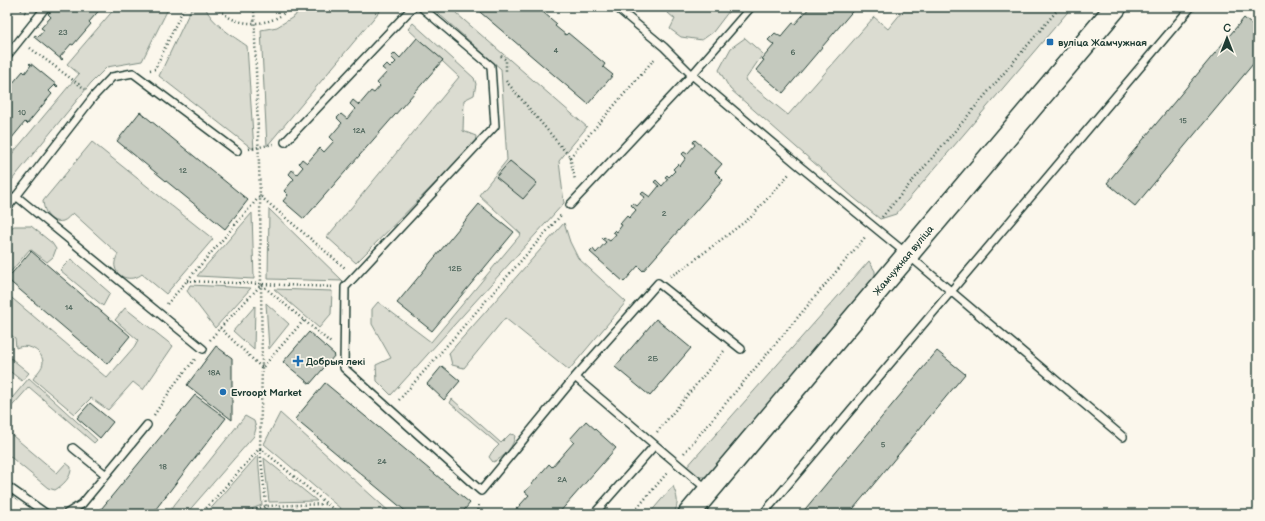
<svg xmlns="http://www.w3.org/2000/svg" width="1265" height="521" font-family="'Balsamiq Sans',sans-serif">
	<rect width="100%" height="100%" fill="#fbf7ec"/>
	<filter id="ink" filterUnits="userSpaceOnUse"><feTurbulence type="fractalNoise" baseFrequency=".025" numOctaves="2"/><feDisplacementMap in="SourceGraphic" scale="8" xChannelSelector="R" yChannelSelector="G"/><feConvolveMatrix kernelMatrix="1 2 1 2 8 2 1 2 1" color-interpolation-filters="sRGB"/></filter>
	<g filter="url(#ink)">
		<path fill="#dbdcd1" stroke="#7d8c82" d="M116,7H169L142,61L107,67L91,83L7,186V160L79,74L67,64Z
			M192,7H205C212,24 233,36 247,46L254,150L159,76Z
			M300,7H383L267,146L261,30L277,27L295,16Z
			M431,7H449L587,127L559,161L564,203L391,395L377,381L376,365L391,358L372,324V309L378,302L431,342L521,234L479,195L507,160L501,69Z
			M661,7H732L713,32L702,40L681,37L670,29L675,19Z
			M906,7H1072L896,214L880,219L854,198L730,89L719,70L731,48L745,38L763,54L745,80L788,115L874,17L888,29Z
			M413,23L474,78L476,84L474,95L464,100L463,131L476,136L475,143L356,263L327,237L459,77L408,29Z
			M92,142L213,239L166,294L142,274C134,281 118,280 115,267C114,263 116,258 118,254L73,213C70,215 67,220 63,221C50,224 44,212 43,201Z
			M269,209L343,281L268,279Z
			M252,213L254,279L197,276Z
			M564,223L570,242L578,258L626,302L569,370L505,318L464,368L452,365L449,353Z
			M14,226H31L52,243L56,249L53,257L47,262L30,249L7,276V231Z
			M71,259L110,293L103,306L60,270Z
			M869,261L875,271V277L712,474L703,477H693L686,468Z
			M190,285L251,288L215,328L187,291Z
			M274,289L332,291L331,314L319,328Z
			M7,294L107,378L134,347L138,340L115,320L125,308L173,346L143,390L133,382L108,410L91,398L75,414L33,379C36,374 43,368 43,362C42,350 27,343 16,348L15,338L7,332Z
			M266,303L289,324L269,349Z
			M255,306L254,350L233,331Z
			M7,355L29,373L22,381L7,369Z
			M29,378L97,440L94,443L29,387L7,412V404Z
			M452,399L501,443L510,434L515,435C515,445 503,459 493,462L489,457L492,452L499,445L450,403Z
			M280,413L392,514H347L264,444Z
			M245,416L254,421L256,428L254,436L186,514H167Z
			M7,431L57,473L66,463L71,467C72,477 63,485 55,490L48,488L7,454Z
			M258,455L262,505L238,514H206Z
			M264,458L317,501L269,502Z
			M673,486C677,496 680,504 673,514H649Z
			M319,509L314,514H270L269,510Z"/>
		<path fill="#c4c9be" stroke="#1f3d34" d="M55,7H102L89,22L91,24L73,45L71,44L60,57L63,59L62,60L34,37L35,35L38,37L44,30L41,28L51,17L48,14Z
			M474,7H537L557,24L555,26L566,35L568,33L605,64L603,67L613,75L588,104Z
			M810,7H856L783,93L756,70L764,60L762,59L774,45L768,40L775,33L781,37L793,23L795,24Z
			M1244,18L1258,30V58L1135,206L1107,183Z
			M417,38L443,60L304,219L283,201L288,195L284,191L294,179L289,174L292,170L297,174L303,167L299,163L302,159L307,163L320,148L324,152L334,141L330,137L342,123L337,118L341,114L347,119L355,109L350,104L353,100L359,105L371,91L374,93L380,86L377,83L387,72L382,68L386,64L390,68L396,62L391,57L395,53L400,58Z
			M30,63L58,86L57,87L55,85L49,91L52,94L27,124L25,122L7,144V86L10,83L12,84L23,71L25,73L31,65L29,64Z
			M140,112L248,200L225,229L117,141Z
			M695,140L722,164L715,172L723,180L643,271L638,266L624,282L590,252L593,249L596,253L606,242L602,239L604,237L610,241L616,234L613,232L615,230L617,232L622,225L620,224L627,216L629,218L636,210L631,205L633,203L637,206L645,197L641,194L643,192L650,197L659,186L654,182L656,180L662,186L668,179L665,177L667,175L669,177L675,171L673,169L678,164L680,166L686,158L682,154L684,152L687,154L695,145L693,142Z
			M510,161L537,183L523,199L496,177Z
			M479,204L514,232L432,331L397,303Z
			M31,251L130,336L107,364L7,279Z
			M656,319L691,348L650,396L615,367Z
			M309,332L335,355L310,384L283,362Z
			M216,346L232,358V420L187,385Z
			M937,351L965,374L849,514H801Z
			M442,366L460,381L444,400L427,384Z
			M325,383L470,503L461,514H409L295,419Z
			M195,395L226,418L152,514H97Z
			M90,403L113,422L100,438L77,418Z
			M586,421L616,448L558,514H512L529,495L525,492L549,464L552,467L574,442L570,439Z"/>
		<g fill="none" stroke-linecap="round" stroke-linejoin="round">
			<g stroke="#1f3d34" stroke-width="10">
				<path id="lane" d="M421,7L491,66L495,126L345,287L344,368L481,491L575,377
					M616,7L664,47L692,75L797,164L907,254L1123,437
					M7,56L46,7
					M285,142L413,7
					M16,196L203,349
					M570,205L692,75L751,7
					M7,208L94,96L112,77L133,73L237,151
					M655,445L575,377L658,283L741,349
					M73,448L106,475
					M7,486L47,514
					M66,514L82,504L147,425
					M594,514L655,445L707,489
					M763,514L1191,7"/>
			</g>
			<g stroke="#1f3d34" stroke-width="24">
				<g id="secondary">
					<path id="s1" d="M689,514L1116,7"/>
				</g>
			</g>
			<path stroke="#1f3d34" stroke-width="2.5" stroke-dasharray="1 3" stroke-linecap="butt" d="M18,7L26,13
				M217,7C222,12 228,18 235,20C248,25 266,24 278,17C283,15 287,10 291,7
				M30,48L85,89
				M501,56L506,60V72
				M150,70L155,69L184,7
				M506,81L570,157L575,180
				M249,149L274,144
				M570,157L656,57
				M882,217L1060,7
				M670,276L680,271L751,217L789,174
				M187,281L334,287
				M262,285L331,343
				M167,304L260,196L345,268
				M220,328L262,368L304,320
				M210,340L220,328L261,285
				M399,400L562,214
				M154,415L177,381L196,358
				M657,432L724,351
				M260,448L339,514
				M260,449L267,514
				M684,453L866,236
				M201,514L260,448L262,368L260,196L254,7
				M241,514L266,506L327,504
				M263,514L265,507
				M478,514L479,503
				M632,514L668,472"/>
			<use href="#lane" stroke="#fbf7ec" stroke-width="7"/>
			<use href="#secondary" stroke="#fbf7ec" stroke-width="21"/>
		</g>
	</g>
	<g fill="#1f6fb2" stroke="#fbf7ec" stroke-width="1.5">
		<rect x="1046" y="38" width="8" height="8" rx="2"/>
		<path d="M296 355h4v4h4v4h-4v4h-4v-4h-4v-4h4z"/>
		<circle cx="223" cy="392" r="4"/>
	</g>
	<g text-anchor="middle" stroke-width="3.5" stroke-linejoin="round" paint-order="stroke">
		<g font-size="8" fill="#486056">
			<text x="63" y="35">23</text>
			<text x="556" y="53">4</text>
			<text x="793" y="55">6</text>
			<text x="22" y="115">10</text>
			<text x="1183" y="123">15</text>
			<text x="359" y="133">12А</text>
			<text x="183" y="173">12</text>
			<text x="664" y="216">2</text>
			<text x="455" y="271">12Б</text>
			<text x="69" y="310">14</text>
			<text x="653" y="361">2Б</text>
			<text x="214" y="375">18А</text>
			<text x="883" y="447">5</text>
			<text x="382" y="464">24</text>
			<text x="163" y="469">18</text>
			<text x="562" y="482">2А</text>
		</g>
		<g font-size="10" font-weight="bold" fill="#1f3d34" stroke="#fbf7ec" text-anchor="start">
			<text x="1058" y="46">вуліца Жамчужная</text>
			<text x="306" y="365">Добрыя лекі</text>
			<text x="231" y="396">Evroopt Market</text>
		</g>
		<g font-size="10" fill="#1f3d34" stroke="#fbf7ec">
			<text dy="4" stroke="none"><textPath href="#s1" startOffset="332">Жамчужная вуліца</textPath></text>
		</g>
	</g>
	<rect width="1265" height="521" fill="none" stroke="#fbf7ec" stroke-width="24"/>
	<rect x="12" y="12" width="1241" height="497" fill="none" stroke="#1f3d34" stroke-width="1.5" filter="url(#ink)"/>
	<g transform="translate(1227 38)" stroke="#fbf7ec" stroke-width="3" paint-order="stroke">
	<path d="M0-3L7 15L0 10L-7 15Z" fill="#1f3d34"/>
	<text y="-6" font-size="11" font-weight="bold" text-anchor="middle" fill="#1f3d34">С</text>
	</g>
</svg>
